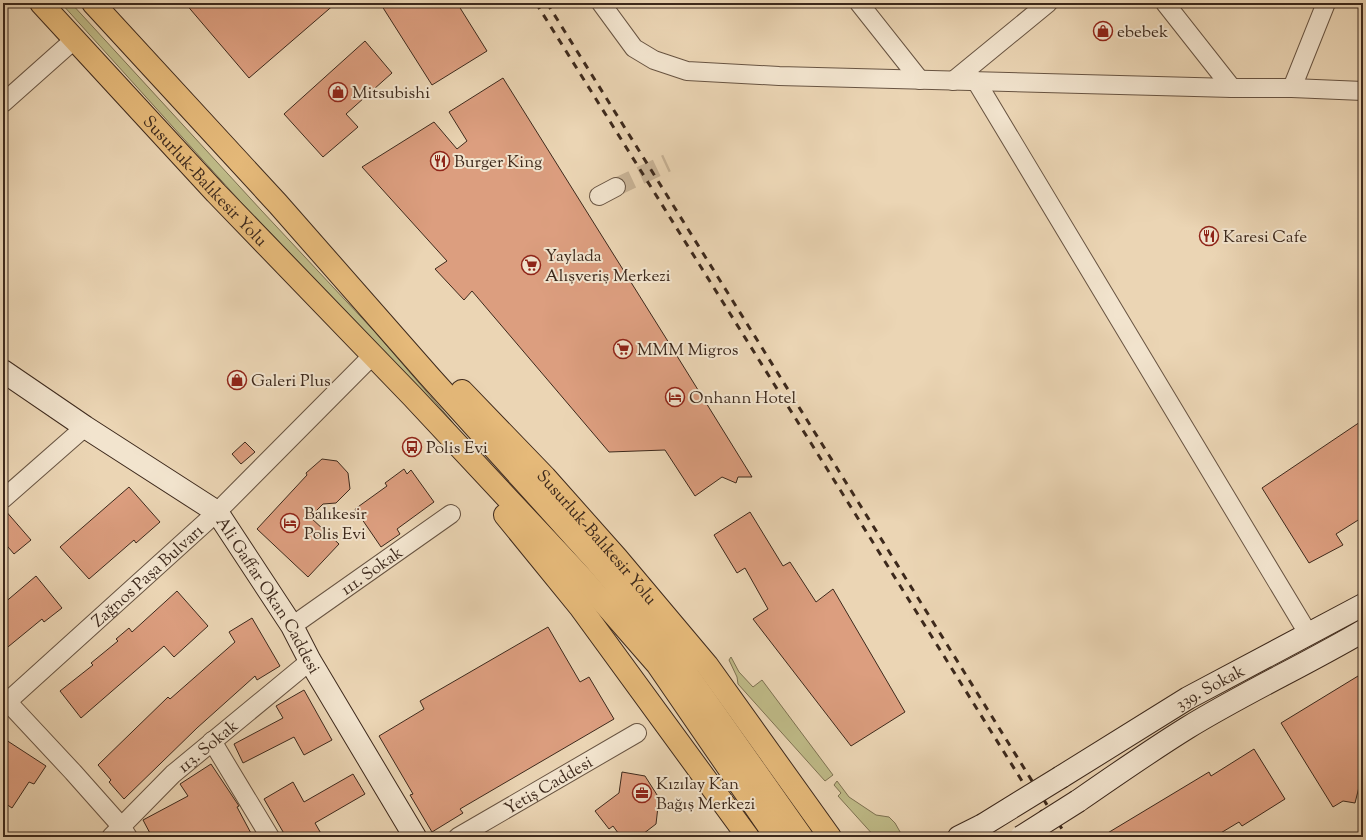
<svg xmlns="http://www.w3.org/2000/svg" width="1366" height="840" font-family="'Sorts Mill Goudy',serif">
	<rect width="100%" height="100%" fill="#ebd5b4"/>
	<filter id="stains"><feTurbulence type="fractalNoise" baseFrequency=".005" numOctaves="4"/><feColorMatrix values="0 0 0 0 .2 0 0 0 0 .09 0 0 0 0 .02 0 0 0 .5 -.17"/></filter>
	<radialGradient id="worn" r=".72"><stop offset=".6" stop-color="#630" stop-opacity="0"/><stop offset="1" stop-color="#630" stop-opacity=".3"/></radialGradient>
	<path fill="#bfbb88" stroke="#7e7252" d="M61,3H71L261,210L375,332L450,419L461,433L239,200Z
		M731,657L739,672L753,687L762,680L833,775L825,781L738,684L737,677L729,660Z
		M837,781L849,797L876,815L889,817L895,823L903,837H875L838,796L841,793L834,785Z"/>
	<path fill="#dc9e7f" stroke="#3d291c" d="M185,3H336L249,78Z
		M380,3H457L487,51L432,85Z
		M365,41L392,73L346,114L358,127L323,157L284,114Z
		M503,78L664,335L752,477H738L736,483L722,477L695,496L665,450L609,452L472,291L464,300L435,269L447,261L362,167L434,122L457,149L467,141L449,112Z
		M1363,420V517L1336,534L1343,545L1309,563L1262,488Z
		M245,442L255,452L241,464L232,454Z
		M322,459L337,461L348,473L350,489L336,503L323,504L310,517L339,544L308,577L257,529L307,475L306,473Z
		M404,469L407,474L411,470L434,502L397,529L400,534L381,547L355,509L387,486L385,483Z
		M129,487L160,522L136,543L134,540L89,579L60,547Z
		M3,509H4L31,540L14,554L3,541Z
		M750,512L783,566L790,562L816,602L833,589L905,712L851,746L753,619L768,609L745,568L737,573L714,535Z
		M36,576L62,608L44,622L42,619L3,651V604Z
		M177,591L208,626L174,657L164,646L81,718L60,691L93,665L91,663L118,641L116,639L129,628L132,632Z
		M252,618L280,666L257,680L255,676L197,728L124,799L109,782L111,780L98,765L168,697L170,699L235,642L229,632Z
		M548,627L580,682L589,677L614,719L460,809L463,813L432,832L410,795L413,794L379,736L424,709L420,701Z
		M1363,673V771L1355,803L1343,801L1333,807L1281,723Z
		M304,690L332,740L304,755L294,737L243,763L234,744L283,718L276,706Z
		M3,738L46,766L34,784L29,782L12,808L3,802Z
		M1254,749L1285,799L1242,826L1239,822L1214,837H1101L1209,772L1211,776Z
		M211,764L239,806L237,807L253,837H152L143,820L188,796L180,784Z
		M622,772L645,776L659,798L656,824L639,837H621L613,826L609,829L595,811L619,793Z
		M353,774L365,794L315,823L323,837H286L264,799L293,782L304,802Z"/>
	<g fill="none" stroke-linecap="round" stroke-linejoin="round">
		<path stroke="#c8b396" stroke-width="18" stroke-dasharray="18 9" stroke-linecap="butt" d="M616,187L667,163"/>
		<g stroke="#685442" stroke-width="20">
			<g id="street">
				<path d="M601,3L634,48L654,60L687,71L779,76L1232,88H1292L1363,91"/>
				<path d="M859,3L920,80"/>
				<path d="M1165,3L1232,88"/>
				<path d="M953,81L1048,3"/>
				<path d="M976,81L1309,635"/>
				<path d="M1292,88L1326,3"/>
				<path d="M3,103L75,39"/>
				<path d="M599,196L616,187"/>
				<path d="M3,499L85,427"/>
				<path id="s1" d="M292,626L451,514"/>
				<path d="M3,697L73,772L121,826L128,837"/>
				<path id="s2" d="M3,708L7,702L217,512L373,355"/>
				<path d="M212,741L270,837"/>
				<path id="s3" d="M111,837L173,774L310,661"/>
				<path id="s4" d="M458,837L637,733"/>
			</g>
		</g>
		<g stroke="#3d291c" stroke-width="24">
			<g id="secondary">
				<path id="s5" d="M3,371L85,427L217,512L292,626L310,661L415,837"/>
				<path id="s6" d="M1061,777L1188,698L1363,605"/>
				<path d="M1078,801C1114,776 1150,751 1187,728C1244,693 1305,665 1363,631"/>
				<path d="M959,837L983,825"/>
			</g>
		</g>
		<g stroke="#3d291c" stroke-width="24">
			<g id="highway">
				<path id="s7" d="M41,3L216,193L412,396L582,578L657,664L776,837"/>
				<path d="M93,3L278,204L430,377L596,561L666,644L802,837"/>
				<path id="s8" d="M462,391L545,477L617,558L707,665L830,837"/>
				<path d="M505,515L580,607L748,837"/>
			</g>
		</g>
		<use href="#street" stroke="#f2e4ce" stroke-width="18"/>
		<use href="#secondary" stroke="#f2e4ce" stroke-width="22"/>
		<use href="#highway" stroke="#e6ba7a" stroke-width="22"/>
		<path stroke="#3d291c" stroke-width="3" stroke-dasharray="7 7" stroke-linecap="butt" d="M536,3L1057,837
			M547,3L1067,837"/>
		<g stroke="#3d291c" stroke-width="24" stroke-linecap="butt">
			<path id="secondary-bridge" d="M983,825L1061,777
				M1021,837L1078,801"/>
		</g>
		<use href="#secondary-bridge" stroke="#f2e4ce" stroke-width="22"/>
	</g>
	<defs>
		<g id="shop-ring" transform="scale(1)"><circle r="9.5" fill="#f2e4ce" stroke="#8f2418" stroke-width="1.5"/><path d="M-5-2.5h2.3a2.7 3.5 0 0 1 5.4 0H5L5.5 6h-11ZM-1.5-2.5h3a1.5 2.3 0 0 0-3 0Z" fill="#8f2418"/></g>
		<g id="restaurant-ring" transform="scale(1)"><circle r="9.5" fill="#f2e4ce" stroke="#8f2418" stroke-width="1.5"/><path d="M-5-6h1v4h1v-4h1v4h1v-4h1v5L-1.5 .5V6h-2V.5L-5-1ZM5-6V6H3V1.5H1.5Q1.5-4 5-6Z" fill="#8f2418"/></g>
		<g id="supermarket-ring" transform="scale(1)"><circle r="9.5" fill="#f2e4ce" stroke="#8f2418" stroke-width="1.5"/><path d="M-6-5.5h2.5l.6 2H6L4.5 2H-2.5L-4.4-4H-6ZM-1.5 3.2a1.3 1.3 0 1 0 .1 0ZM3 3.2a1.3 1.3 0 1 0 .1 0Z" fill="#8f2418"/></g>
		<g id="hotel-ring" transform="scale(1)"><circle r="9.5" fill="#f2e4ce" stroke="#8f2418" stroke-width="1.5"/><path d="M-6-4.5h1.5V1H6V5H4.5V3h-9V5H-6ZM-4 0a1.8 1.8 0 1 1 3.6 0ZM.5 0V-2.5h3Q6-2.5 6 0Z" fill="#8f2418"/></g>
		<g id="bus-ring" transform="scale(1)"><circle r="9.5" fill="#f2e4ce" stroke="#8f2418" stroke-width="1.5"/><path d="M-5-6H5V4H4V6H2V4H-2V6H-4V4H-5ZM-3.5-4V0h7V-4ZM-3.5 1.2v1.5H-2V1.2ZM2 1.2v1.5H3.5V1.2Z" fill="#8f2418"/></g>
		<g id="office-ring" transform="scale(1)"><circle r="9.5" fill="#f2e4ce" stroke="#8f2418" stroke-width="1.5"/><path d="M-6-3h4V-5.5h4V-3h4V5H-6ZM-1-4.5V-3h2v-1.5ZM-6 0V1H6V0Z" fill="#8f2418"/></g>
	</defs>
	<g fill-rule="evenodd">
		<use href="#shop-ring" x="1103" y="31"/>
		<use href="#shop-ring" x="338" y="92"/>
		<use href="#restaurant-ring" x="440" y="161"/>
		<use href="#restaurant-ring" x="1209" y="236"/>
		<use href="#supermarket-ring" x="531" y="265"/>
		<use href="#supermarket-ring" x="623" y="349"/>
		<use href="#shop-ring" x="237" y="380"/>
		<use href="#hotel-ring" x="675" y="397"/>
		<use href="#bus-ring" x="412" y="447"/>
		<use href="#hotel-ring" x="290" y="523"/>
		<use href="#office-ring" x="642" y="793"/>
	</g>
	<g text-anchor="middle" stroke-width="4" stroke-linejoin="round" paint-order="stroke">
		<g font-size="17" fill="#3d291c" stroke="#f2e4ce" text-anchor="start">
			<text x="1117" y="37">ebebek</text>
			<text x="352" y="98">Mitsubishi</text>
			<text x="454" y="167">Burger King</text>
			<text x="1223" y="242">Karesi Cafe</text>
			<text x="545" y="261">Yaylada<tspan x="545" dy="20">Alışveriş Merkezi</tspan></text>
			<text x="637" y="355">MMM Migros</text>
			<text x="251" y="386">Galeri Plus</text>
			<text x="689" y="403">Onhann Hotel</text>
			<text x="426" y="453">Polis Evi</text>
			<text x="304" y="519">Balıkesir<tspan x="304" dy="20">Polis Evi</tspan></text>
			<text x="656" y="789">Kızılay Kan<tspan x="656" dy="20">Bağış Merkezi</tspan></text>
		</g>
		<g font-size="17" fill="#3d291c" stroke="#f2e4ce">
			<text dy="6" stroke="none"><textPath href="#s7" startOffset="242">Susurluk-Balıkesir Yolu</textPath></text>
			<text dy="6" stroke="none"><textPath href="#s8" startOffset="199">Susurluk-Balıkesir Yolu</textPath></text>
			<text dy="6" stroke="none"><textPath href="#s1" startOffset="97">111. Sokak</textPath></text>
			<text dy="6" stroke="none"><textPath href="#s2" startOffset="196">Zağnos Paşa Bulvarı</textPath></text>
			<text dy="6" stroke="none"><textPath href="#s5" startOffset="354">Ali Gaffar Okan Caddesi</textPath></text>
			<text dy="6" stroke="none"><textPath href="#s6" startOffset="174">339. Sokak</textPath></text>
			<text dy="6" stroke="none"><textPath href="#s3" startOffset="133">113. Sokak</textPath></text>
			<text dy="6" stroke="none"><textPath href="#s4" startOffset="104">Yetiş Caddesi</textPath></text>
		</g>
	</g>
	<rect width="1366" height="840" fill="none" stroke="#ebd5b4" stroke-width="16"/>
	<rect x="4" y="4" width="1358" height="832" fill="none" stroke="#3d291c" stroke-width="2"/>
	<rect x="8" y="8" width="1350" height="824" fill="none" stroke="#3d291c"/>
	<rect width="100%" height="100%" filter="url(#stains)"/>
	<rect width="100%" height="100%" fill="url(#worn)"/>
</svg>
